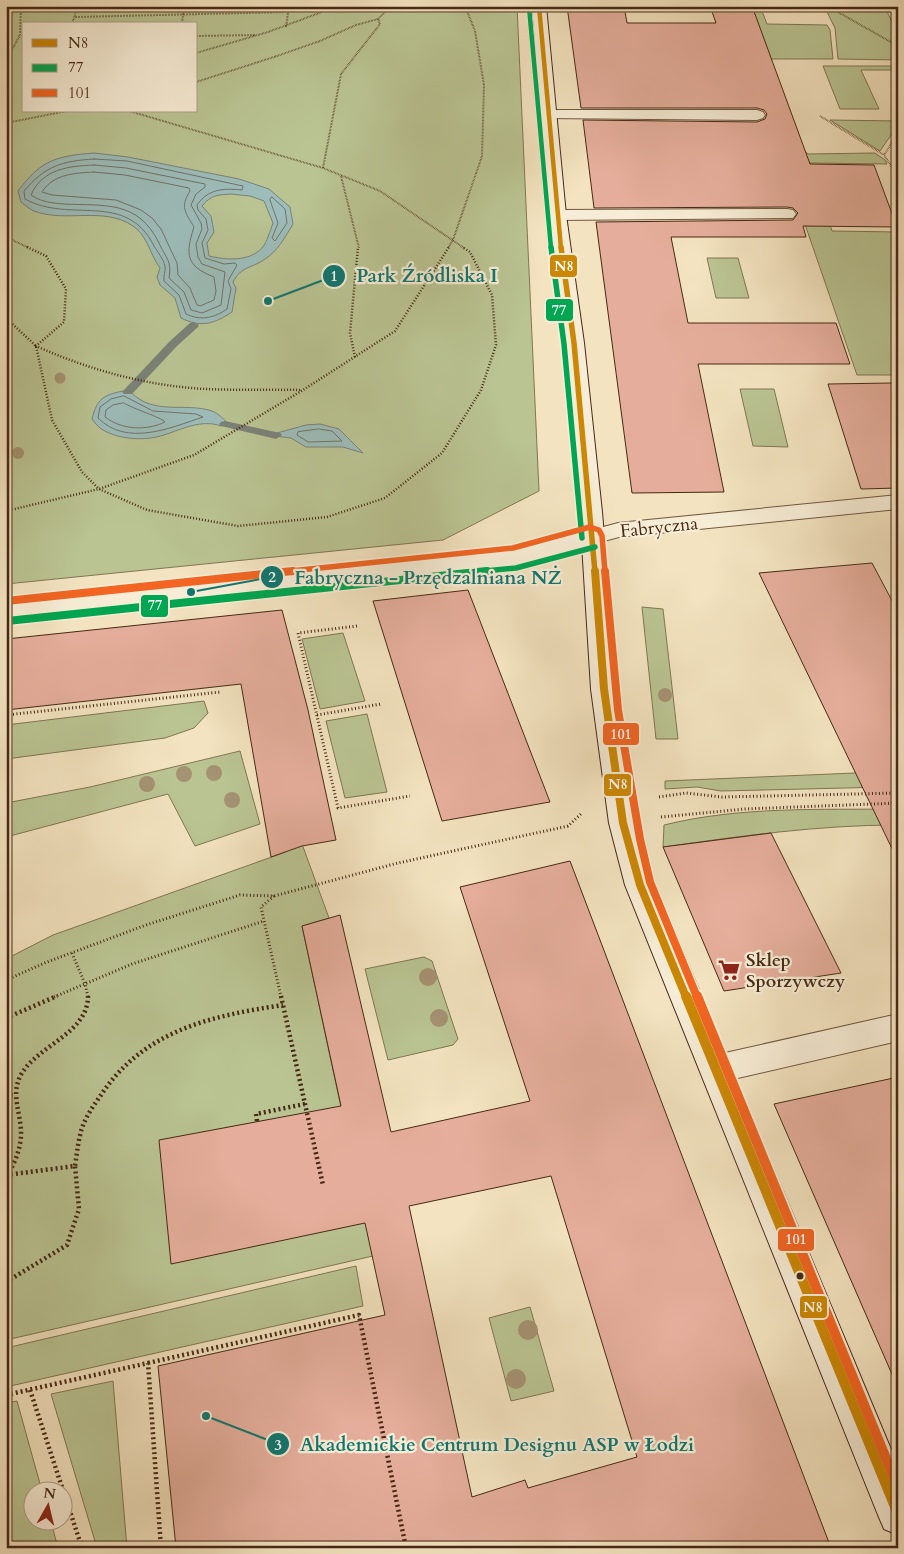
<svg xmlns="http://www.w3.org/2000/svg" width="904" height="1554" font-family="Cardo,serif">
	<rect width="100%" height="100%" fill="#f3e3c0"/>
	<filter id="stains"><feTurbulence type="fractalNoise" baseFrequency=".004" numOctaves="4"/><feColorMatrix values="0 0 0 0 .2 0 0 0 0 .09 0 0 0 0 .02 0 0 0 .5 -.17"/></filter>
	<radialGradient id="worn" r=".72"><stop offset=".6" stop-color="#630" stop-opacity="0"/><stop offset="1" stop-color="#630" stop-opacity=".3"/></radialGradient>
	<path fill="#bac493" stroke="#807654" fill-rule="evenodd" d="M6,6H517L539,491L443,540L6,584ZM24,24H196V111H24Z
		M734,6H760L767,24L827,25L830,30L833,59H751Z
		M824,6H884L898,33V60L838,59L835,28Z
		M823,66H898V70H861L879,109H840Z
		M830,120L898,121V125L880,151Z
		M779,149L804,150L808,154L875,153L885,160L887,164L810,163L832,231L898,232V375H857Z
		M707,258H738L749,298H716Z
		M740,389H774L788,447L753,446Z
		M642,607L663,609L678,739H656Z
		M343,633L365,701L320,709L302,639Z
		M204,701L208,713L194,728L165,738L6,759V725Z
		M367,714L387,792L345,798L326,721Z
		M240,751L260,824L195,846L168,794L6,837V803L90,787Z
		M898,768L887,787L721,791L697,787L665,789V781L855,773Z
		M898,809V825C819,825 741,836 663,847L664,825C741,806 820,810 898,809Z
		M302,844L329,918L302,926L373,1256L6,1340V959L53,935L283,853Z
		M424,957L432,961L458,1039L453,1045L388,1060L365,969Z
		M356,1266L363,1306L6,1387V1348Z
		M530,1307L554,1391L511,1401L489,1318Z
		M113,1381L127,1548H97L51,1394Z
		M17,1401L42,1491L32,1492V1522H51L58,1548H6V1403Z"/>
	<path fill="#9dbdba" stroke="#7a8278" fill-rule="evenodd" d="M94,153L128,157L239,179L269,189L290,207L293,224C285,237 278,251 265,259C253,268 241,266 233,282L236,288L232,312C214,324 201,328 181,318L175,298L160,285L157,277L160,268C150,255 148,236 133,226C104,206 65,223 34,211C29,209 25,205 21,202L18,191C41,160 56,156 94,153ZM231,194L250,196L264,201L273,223C270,231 267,242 262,248C249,262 226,260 209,256L207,243L214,232L211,216L202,206C211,195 217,195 231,194Z
		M123,391L131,392C153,416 185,402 212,411C218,413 223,419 228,423L221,426C202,419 182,429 164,435C146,441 120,440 103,430C99,428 95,423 92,419C97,399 103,395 123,391Z
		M320,424L339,429L363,453L343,447H306L291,438L275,436L277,433L306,425Z"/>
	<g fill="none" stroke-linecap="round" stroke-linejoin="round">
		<path stroke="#727368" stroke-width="1" d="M94,159L127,161L243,186L242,190C223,188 208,189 197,205L198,210L206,219L208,230L202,243L205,258L224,264L235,263L237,265L228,281L231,289L227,309C214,318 201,321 186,314L179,295L164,281C163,276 166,271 165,266C164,260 157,251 154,246C126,190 70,224 25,199L24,191C45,166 62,161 94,159Z
			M94,165L126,168L205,184V187L196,194L191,205L201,223L202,229L196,244L198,257L202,264L225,272L221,305L202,313L191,310L184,292L169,278C172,260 166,259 159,243C138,200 105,206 64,204C52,203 41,202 31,195C42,169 69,166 94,165Z
			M94,172L125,175L189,188L190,191C180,207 185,212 194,227C185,255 186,266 214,277L216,291L214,300L200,306L197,305L190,288L178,275L177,263L161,229L152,218L141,210L116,200L52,195L42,192C53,174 75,173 94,172Z
			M272,197L285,209L287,223L275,241L272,238L278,223L270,200Z
			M124,396L153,411L196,414L203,417C170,428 127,447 98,418L100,407L111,399Z
			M124,403C133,409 161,417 165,422C146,431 122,430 105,417L106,410L113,405Z
			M319,429L332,431L342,441L308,442L297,435L298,432Z"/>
		<path fill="#7a8278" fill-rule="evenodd" d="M194,322L199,325L198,327L177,346L132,394H124L122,392L124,390L169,342L190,323Z
			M225,421L280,433L282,435L276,439L221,426L219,424L221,422Z"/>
	</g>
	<path fill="#e5ae9c" stroke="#462915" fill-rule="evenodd" d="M567,6H624L627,23H716L710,6H752L810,164L874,165L897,227L803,226L806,237H671L688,323H836L850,364H698L724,492L632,493L596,222L793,220L798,213L793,208L787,207L594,208L583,120L757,122L765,119L767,114L764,110L757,108H581Z
		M892,383L898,400V488L861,489L828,384Z
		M872,563L898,612V861L759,573Z
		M468,590L550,802L442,821L373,601Z
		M282,610L308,710L336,840L302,846L271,857L241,684L6,710V639Z
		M771,833L841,973L724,991L663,847Z
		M570,861L831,1548H176L158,1366L385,1315L365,1223L171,1264L159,1140L341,1106L302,926L340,915L391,1132L530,1101L460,887ZM551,1176L637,1457L528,1488L525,1480L472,1497L409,1206Z
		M898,1077V1388L774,1104Z"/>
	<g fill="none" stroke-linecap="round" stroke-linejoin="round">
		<g stroke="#715840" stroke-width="2">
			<path id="lane" d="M549,110H757L763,112L765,115L763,118L757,120L543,118L541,115L543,112Z
				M787,209L793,210L796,214L793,218L557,220L551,219L548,215L551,211L557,210Z
				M898,1014V1041L716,1083L704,1079L700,1069L704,1059L716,1055Z"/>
		</g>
		<g stroke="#715840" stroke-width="2">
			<path id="street" d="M898,495V509L619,537L515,565L6,619V603L515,551L618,523Z"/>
		</g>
		<g stroke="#462915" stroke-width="2">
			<path id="secondary" d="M532,6H546L566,215L584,343L602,512L617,689L637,823L655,885L898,1466V1535L884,1529L878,1515L625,885L609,823L591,689L580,512L564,343L548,215Z"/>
		</g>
		<path stroke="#462915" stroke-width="2" stroke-dasharray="0.5 1" stroke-linecap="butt" d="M834,6L836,11L898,46
			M819,11L895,12
			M75,17L288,12
			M378,19L391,6
			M72,24L78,6
			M182,24L184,6
			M286,27L289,6
			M196,36L256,35
			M196,53L268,32L338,6
			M6,61L20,35L21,6
			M129,111L323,168L341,74L380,24L378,19L356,25L320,41L274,57L196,82
			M820,116L884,155
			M6,123L67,111
			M898,133L884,155L893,169L898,184
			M323,168L380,191L464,248
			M341,176L359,248
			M6,237L29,248
			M448,248L453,240L482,156L484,85L475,31L465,6"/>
		<path stroke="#462915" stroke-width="2.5" stroke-dasharray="1 2" stroke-linecap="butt" d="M27,247L46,256L66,289L64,322L36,346C85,368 137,383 191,388C228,391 265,389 302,390
			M6,318L36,346L52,420L82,472L99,489L147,510L238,526L327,517L385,498L442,453L481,390L496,345L492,295L470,252L462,247
			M355,357L350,333L358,247
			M6,511L99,489L194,455L303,390L395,331L449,247"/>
		<path stroke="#462915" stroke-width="3" stroke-dasharray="1 2.5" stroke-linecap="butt" d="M357,626L298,633L338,808L410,796
			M6,715L220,692
			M317,715L381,704
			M659,797L686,793L722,797L898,793
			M661,817L745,809L898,803
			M274,896L261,907L281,997
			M72,953L85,984L88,997
			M6,980L47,962L146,925L240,895L274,896L398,863L568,826L582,813
			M54,997L132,964L264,921"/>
		<path stroke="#462915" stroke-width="4.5" stroke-dasharray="2 3" stroke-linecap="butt" d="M281,996L323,1185
			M6,1018L57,996
			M6,1095H14
			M257,1121L256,1114L305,1104
			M6,1175L75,1166C77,1153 78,1141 82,1128C86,1116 94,1105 101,1095C144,1030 211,1016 283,1005
			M7,1176C14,1164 20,1151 21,1136C22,1114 9,1094 22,1073C39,1045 88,1033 88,996
			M6,1282L67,1245L79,1209L75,1166
			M148,1363L359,1315L406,1548
			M30,1390L82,1548
			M6,1395L148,1363L161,1548"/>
		<use href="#lane" fill="#f7edd6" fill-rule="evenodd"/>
		<use href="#street" fill="#f7edd6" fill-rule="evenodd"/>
		<use href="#secondary" fill="#f7edd6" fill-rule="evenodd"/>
		<g stroke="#f7edd6" stroke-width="6">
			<path id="bus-1-far3" d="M539,6L561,248"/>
		</g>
		<g stroke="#f7edd6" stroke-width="9">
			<path id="bus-1-far2" d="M561,247L574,343L595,572"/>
		</g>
		<g stroke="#f7edd6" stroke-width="11">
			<path id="bus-1-far1" d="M595,571L604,689L623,823L640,885L686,997"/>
		</g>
		<g stroke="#f7edd6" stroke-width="14">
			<path id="bus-1" d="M686,996L898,1514"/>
		</g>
		<g stroke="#f7edd6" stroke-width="6">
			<path id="bus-2-far2" d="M529,7L551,248"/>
		</g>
		<g stroke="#f7edd6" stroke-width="9">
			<path id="bus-2-far1" d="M551,247L564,344L582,538
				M475,572L516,568L595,547"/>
		</g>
		<g stroke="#f7edd6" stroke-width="11">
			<path id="bus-2" d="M7,621L487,571"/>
		</g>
		<g stroke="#f7edd6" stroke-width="9">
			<path id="bus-3-far2" d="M281,572L513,548L590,527L599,530L602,536L605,572"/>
		</g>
		<g stroke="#f7edd6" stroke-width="11">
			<path id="bus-3-far1" d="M605,571L618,710L640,839L650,882L697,997
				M6,601L293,571"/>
		</g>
		<g stroke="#f7edd6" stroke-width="14">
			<path id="bus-3" d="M697,996L898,1488"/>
		</g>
		<use href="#bus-1-far3" stroke="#cb8705" stroke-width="4.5"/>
		<use href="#bus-1-far2" stroke="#cb8705" stroke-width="5.5"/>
		<use href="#bus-1-far1" stroke="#cb8705" stroke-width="8"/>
		<use href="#bus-1" stroke="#cb8705" stroke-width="10"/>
		<use href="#bus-2-far2" stroke="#00a651" stroke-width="4.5"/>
		<use href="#bus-2-far1" stroke="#00a651" stroke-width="5.5"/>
		<use href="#bus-2" stroke="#00a651" stroke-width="8"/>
		<use href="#bus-3-far2" stroke="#f26522" stroke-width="5.5"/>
		<use href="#bus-3-far1" stroke="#f26522" stroke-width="8"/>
		<use href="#bus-3" stroke="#f26522" stroke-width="10"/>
	</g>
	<g fill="#a49273">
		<circle cx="60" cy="378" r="5.5"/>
		<circle cx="18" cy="453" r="6"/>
		<circle cx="665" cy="695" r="7"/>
		<circle cx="214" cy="773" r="8"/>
		<circle cx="184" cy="774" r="8"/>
		<circle cx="147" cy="784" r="8"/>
		<circle cx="232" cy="800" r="8"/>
		<circle cx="428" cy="977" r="9"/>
		<circle cx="439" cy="1018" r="9"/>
		<circle cx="528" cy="1330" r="10"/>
		<circle cx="516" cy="1379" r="10"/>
	</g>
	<defs>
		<g id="supermarket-bare" transform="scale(1.725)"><path d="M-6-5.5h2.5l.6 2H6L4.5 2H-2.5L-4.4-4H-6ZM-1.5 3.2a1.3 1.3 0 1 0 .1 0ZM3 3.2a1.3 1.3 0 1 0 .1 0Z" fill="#8f2418" stroke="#f7edd6" stroke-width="2.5" paint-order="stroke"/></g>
	</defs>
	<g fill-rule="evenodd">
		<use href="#supermarket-bare" x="729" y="970"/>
	</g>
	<circle fill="#462915" stroke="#f7edd6" stroke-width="2" cx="800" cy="1276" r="4.5"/>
	<g text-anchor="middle" stroke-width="4.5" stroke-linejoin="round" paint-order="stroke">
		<g font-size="18" fill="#462915" stroke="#f7edd6">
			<text transform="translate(659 527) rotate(-6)" y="6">Fabryczna</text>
		</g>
		<g font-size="18" font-weight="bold" fill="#462915" stroke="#f7edd6" text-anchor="start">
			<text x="746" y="966">Sklep<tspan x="746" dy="21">Sporzywczy</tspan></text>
		</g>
	</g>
	<path fill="none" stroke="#0f766e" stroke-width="2" d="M268 301L334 276M191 592L272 577M206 1416L278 1444"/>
	<g fill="#0f766e" stroke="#f7edd6" stroke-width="2">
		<circle cx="268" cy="301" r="5"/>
		<circle cx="191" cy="592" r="5"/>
		<circle cx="206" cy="1416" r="5"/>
		<circle cx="334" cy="276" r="12"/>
		<circle cx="272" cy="577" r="12"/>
		<circle cx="278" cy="1444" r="12"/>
	</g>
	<g font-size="15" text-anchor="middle" font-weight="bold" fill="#fff">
		<text x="334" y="281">1</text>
		<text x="272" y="582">2</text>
		<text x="278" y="1450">3</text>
	</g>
	<g font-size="19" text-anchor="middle" font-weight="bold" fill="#0f766e" stroke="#f7edd6" stroke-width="4.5" stroke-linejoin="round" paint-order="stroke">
		<text x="427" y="282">Park Źródliska I</text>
		<text x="428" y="584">Fabryczna - Przędzalniana NŻ</text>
		<text x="497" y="1451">Akademickie Centrum Designu ASP w Łodzi</text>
	</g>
	<g stroke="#f7edd6" stroke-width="2">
		<rect x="549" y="254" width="29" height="24" rx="5" fill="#cb8705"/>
		<rect x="545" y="298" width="29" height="24" rx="5" fill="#00a651"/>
		<rect x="140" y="594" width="29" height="24" rx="5" fill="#00a651"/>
		<rect x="602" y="722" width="38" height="24" rx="5" fill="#f26522"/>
		<rect x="603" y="773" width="29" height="24" rx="5" fill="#cb8705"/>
		<rect x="777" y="1228" width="38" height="24" rx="5" fill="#f26522"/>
		<rect x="799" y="1295" width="29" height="24" rx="5" fill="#cb8705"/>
	</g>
	<g font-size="14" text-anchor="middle" font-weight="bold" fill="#fff">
		<text x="564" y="271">N8</text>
		<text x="559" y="315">77</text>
		<text x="155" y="610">77</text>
		<text x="621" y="739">101</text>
		<text x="618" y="789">N8</text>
		<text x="796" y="1244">101</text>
		<text x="813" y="1312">N8</text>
	</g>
	<rect width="904" height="1554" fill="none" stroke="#f3e3c0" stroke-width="25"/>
	<rect x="8" y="8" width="889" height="1539" fill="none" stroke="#462915" stroke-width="2.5"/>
	<rect x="12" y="12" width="879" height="1529" fill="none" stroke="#462915"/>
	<rect x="22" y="22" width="175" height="90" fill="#f7edd6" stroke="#b09f89"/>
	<rect x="32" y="39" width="25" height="8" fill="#cb8705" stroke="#b09f89"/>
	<text x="68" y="48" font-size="15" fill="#462915">N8</text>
	<rect x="32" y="64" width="25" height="8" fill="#00a651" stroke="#b09f89"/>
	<text x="68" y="72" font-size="15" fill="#462915">77</text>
	<rect x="32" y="89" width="25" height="8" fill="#f26522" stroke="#b09f89"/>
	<text x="68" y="98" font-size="15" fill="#462915">101</text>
	<g transform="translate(48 1506) rotate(8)"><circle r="24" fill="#f7edd6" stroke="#b09f89"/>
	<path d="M0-4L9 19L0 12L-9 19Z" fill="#8f2418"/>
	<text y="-8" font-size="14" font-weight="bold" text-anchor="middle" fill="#462915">N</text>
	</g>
	<rect width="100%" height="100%" filter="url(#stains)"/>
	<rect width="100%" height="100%" fill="url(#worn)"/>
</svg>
